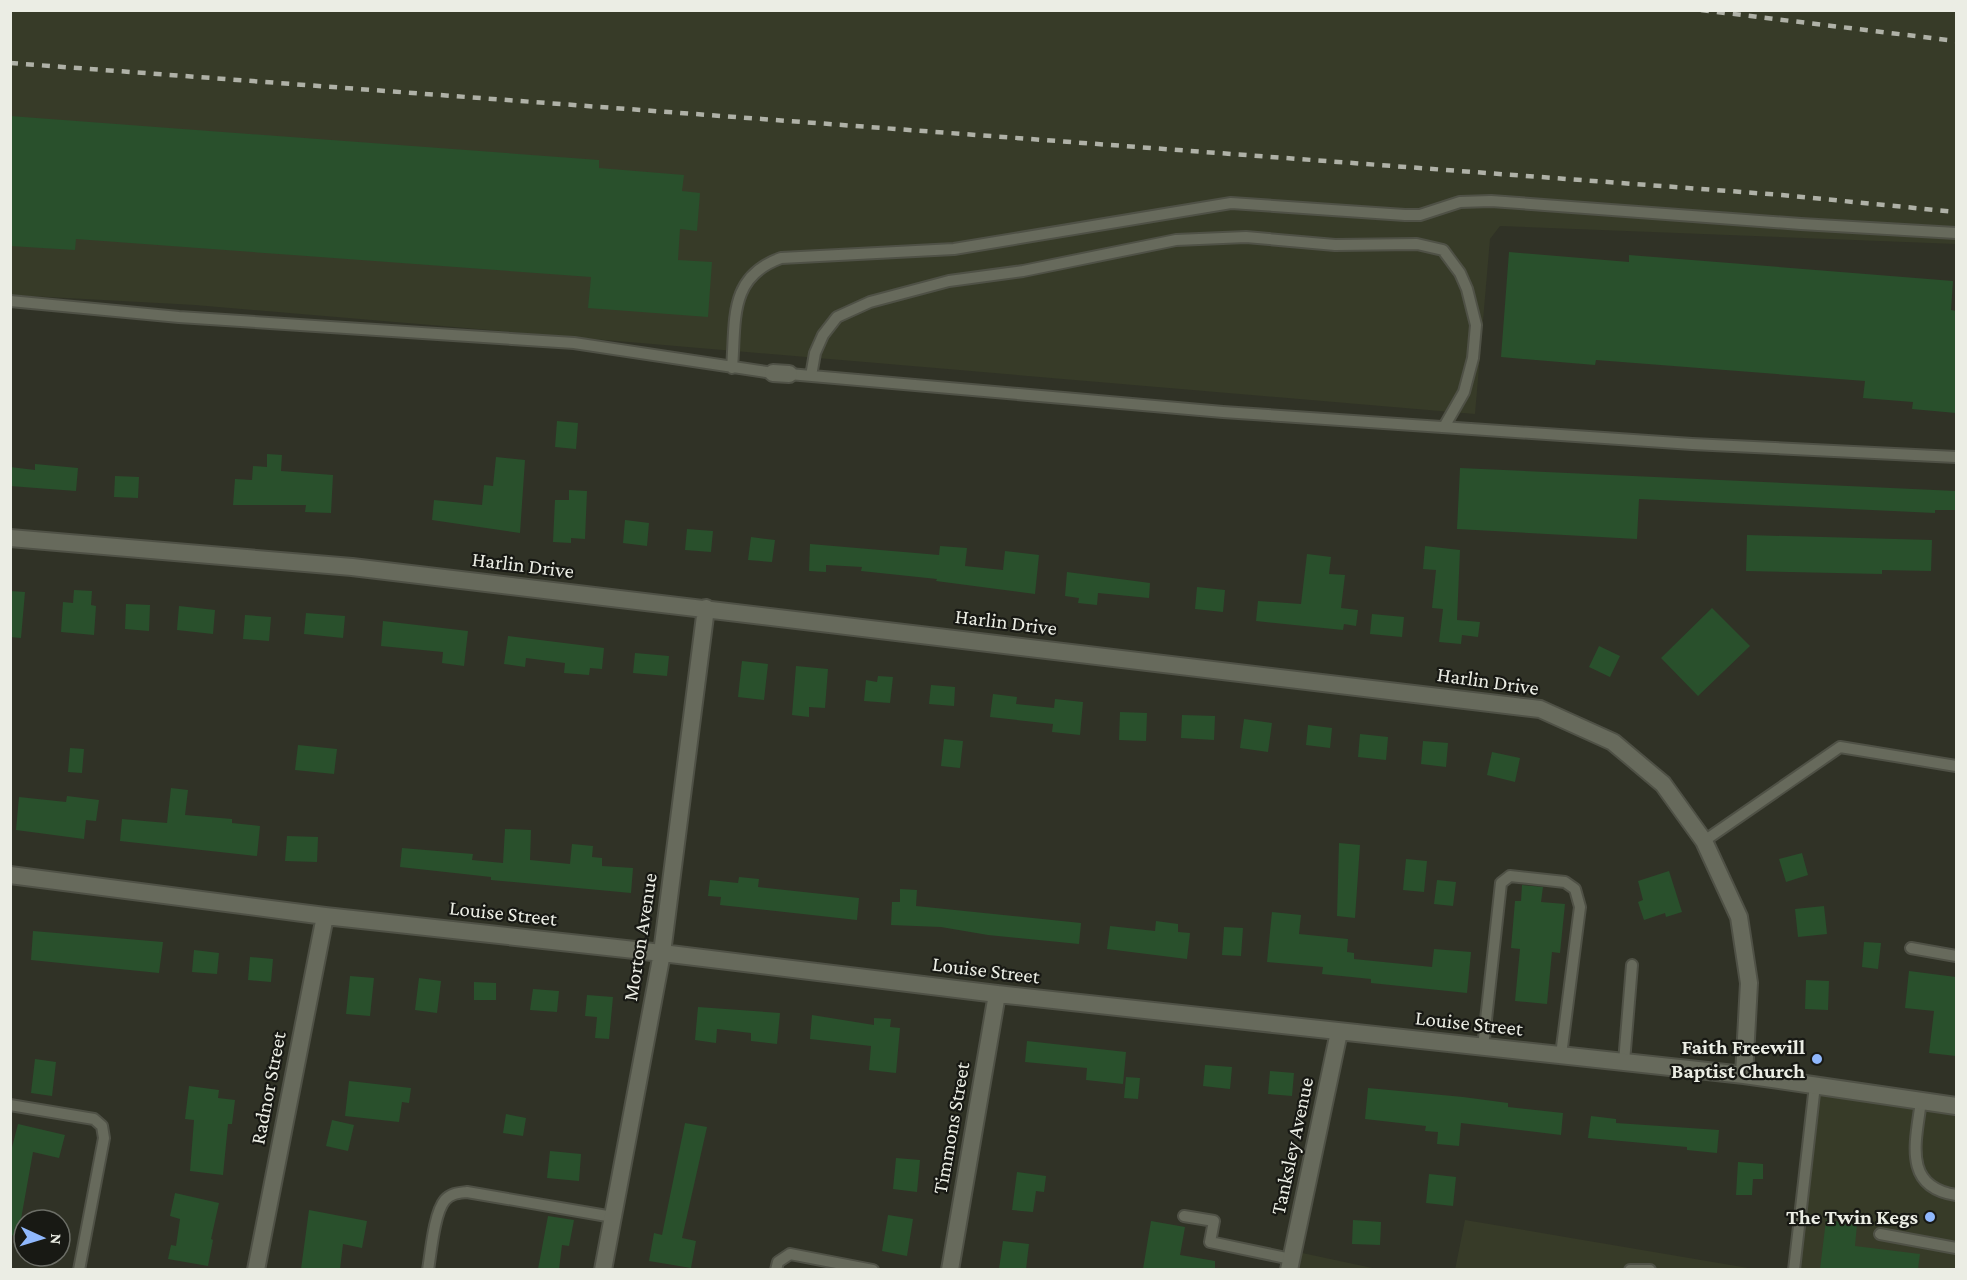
<svg xmlns="http://www.w3.org/2000/svg" width="1967" height="1280" font-family="'Crimson Pro',serif">
	<rect width="100%" height="100%" fill="#303226"/>
	<path fill="#373b28" d="M10,11H1956V244L1500,226L1490,239L1475,414L195,305L11,295Z
		M1815,1085L1956,1106V1269L1794,1270Z
		M1465,1220L1754,1269L1455,1270Z
		M1293,1251L1377,1269L1289,1270Z"/>
	<path fill="#29502c" d="M10,116L599,160V168L684,175L682,191L700,193L697,231L680,229L678,260L712,262L708,317L588,308L591,277L76,239L75,250L10,246Z
		M1509,252L1629,262V255L1953,281L1951,310L1956,311V413L1912,409L1913,402L1863,398L1865,381L1596,360L1595,365L1501,357Z
		M557,421L578,423L576,449L555,447Z
		M267,454L282,455L281,471L333,475L331,513L305,512L306,505H233L235,479L252,480L253,466L267,467Z
		M496,457L525,460L520,533L432,520L434,500L482,505L484,485L493,486Z
		M35,464L78,468L76,491L10,486V467L35,470Z
		M1460,468L1956,491V510H1935V513L1639,499L1637,539L1457,529Z
		M115,476L139,477L138,498L114,497Z
		M569,490L587,491L585,539L571,538V543L553,542L555,500H569Z
		M625,520L649,523L647,546L623,543Z
		M687,529L713,531L711,552L685,550Z
		M1747,535L1932,540L1931,571L1882,570V574L1746,571Z
		M751,537L775,540L772,562L748,560Z
		M810,544L939,555L940,546L967,548L965,566L1003,570L1005,551L1039,555L1035,594L936,581L937,579L861,571L862,567L826,565V572L809,571Z
		M1425,546L1460,550L1457,620L1480,622L1478,637L1462,635L1461,644L1439,642L1443,609L1432,608L1436,570L1423,569Z
		M1307,554L1331,557L1329,574L1345,575L1341,608L1358,610L1356,626L1344,624L1343,630L1256,621L1258,601L1301,604Z
		M1067,572L1150,583L1149,598L1098,593L1097,605L1078,603L1079,598L1065,596Z
		M1197,587L1225,590L1223,612L1195,609Z
		M74,590L92,591L91,605L96,606L94,635L61,632L63,602L73,603Z
		M10,591L25,592L21,638L10,637Z
		M126,604L150,605L149,631L125,629Z
		M179,606L215,610L213,634L177,630Z
		M1712,608L1750,646L1698,696L1661,658Z
		M306,613L345,616L343,638L304,634Z
		M1372,614L1404,617L1402,637L1370,634Z
		M245,615L271,617L269,641L243,639Z
		M383,621L468,631L464,666L442,663L443,652L381,646Z
		M508,636L604,648L602,669L590,668L589,675L564,673L565,663L526,658L525,667L504,664Z
		M1599,646L1620,656L1610,677L1589,667Z
		M635,653L669,656L667,676L633,673Z
		M742,661L768,664L764,700L738,697Z
		M796,666L828,669L825,708L809,707V717L792,715Z
		M878,676L893,677L890,703L864,701L866,680L877,682Z
		M931,685L955,687L954,706L929,704Z
		M993,694L1017,697L1016,704L1054,708L1055,699L1083,702L1080,735L1052,732L1053,724L990,717Z
		M1120,712L1147,713L1146,741L1119,740Z
		M1182,715L1215,716L1214,740L1181,738Z
		M1244,719L1272,723L1268,752L1240,748Z
		M1308,725L1332,728L1330,748L1306,745Z
		M1360,734L1388,737L1386,760L1358,757Z
		M944,739L963,741L960,768L941,766Z
		M1423,741L1448,743L1446,767L1421,764Z
		M298,745L337,749L334,774L295,770Z
		M70,748L84,749L82,773L68,772Z
		M1492,752L1520,758L1515,782L1487,775Z
		M171,788L188,790L185,815L232,819V823L260,826L257,856L120,841L122,819L167,823Z
		M67,796L99,800L96,821L86,820L84,839L16,830L19,797L66,802Z
		M505,829L531,830L530,860L570,864L572,844L593,846L592,857L602,858V866L633,868L631,893L491,880V877L400,867L402,848L473,854L472,860L503,863Z
		M287,836L318,837L317,862L285,861Z
		M1339,843L1360,845L1355,918L1337,916Z
		M1802,853L1808,875L1786,882L1779,859Z
		M1406,859L1427,861L1424,892L1403,890Z
		M1669,871L1682,912L1666,917L1665,913L1644,920L1638,902L1643,900L1638,881Z
		M739,877L759,879L758,887L859,898L857,920L720,905L721,897L708,896L710,880L738,883Z
		M1437,880L1456,882L1453,906L1434,904Z
		M1522,885L1543,887L1541,902L1565,904L1560,953L1552,952L1547,1004L1515,1001L1520,949L1511,948L1515,901H1521Z
		M900,889L917,890L916,906L1081,923L1079,944L988,935L941,927L891,925L892,902H900Z
		M1824,906L1827,934L1798,937L1795,909Z
		M1272,912L1301,915L1299,934L1348,939L1347,952L1354,953V959L1432,967L1434,949L1471,952L1467,993L1371,983V979L1322,974L1323,967L1267,962Z
		M1156,921L1178,924V932L1190,933L1187,959L1107,949L1110,926L1155,931Z
		M1224,927L1243,928L1241,956L1222,955Z
		M33,931L163,942L159,973L31,960Z
		M1864,942L1881,943L1878,969L1862,967Z
		M194,950L219,953L217,974L192,972Z
		M250,957L273,959L271,982L248,980Z
		M1909,971L1956,977V1056L1929,1053L1934,1011L1905,1008Z
		M350,976L374,978L370,1016L346,1014Z
		M419,978L441,981L437,1013L415,1010Z
		M1806,980L1829,981L1828,1010L1805,1009Z
		M474,982L496,983V1000H474Z
		M533,989L559,991L557,1012L530,1010Z
		M587,995L613,997L609,1039L595,1038L597,1017L585,1016Z
		M698,1007L780,1013L777,1044L751,1041V1033L717,1029L716,1043L695,1040Z
		M812,1015L874,1025V1018L891,1019L890,1027L900,1028L896,1073L869,1070L871,1046L810,1039Z
		M1027,1041L1126,1052L1123,1084L1086,1080L1087,1068L1025,1062Z
		M35,1059L56,1062L52,1096L31,1093Z
		M1205,1065L1232,1067L1230,1089L1203,1086Z
		M1270,1071L1294,1073L1292,1096L1268,1094Z
		M1126,1077L1140,1078L1138,1099L1124,1098Z
		M349,1081L411,1088L409,1103L402,1102L399,1122L345,1116Z
		M189,1086L219,1090L218,1098L235,1100L232,1124H228L223,1175L190,1171L194,1120L185,1119Z
		M1368,1088L1463,1097L1508,1103V1107L1563,1113L1561,1135L1461,1123L1459,1146L1437,1144L1438,1132L1425,1131L1426,1126L1365,1119Z
		M506,1114L526,1118L523,1136L503,1133Z
		M1591,1116L1616,1119V1123L1719,1130L1717,1153L1687,1150V1147L1588,1138Z
		M332,1120L354,1125L348,1151L326,1146Z
		M685,1123L707,1127L682,1238L696,1241L691,1268L649,1261L654,1233L662,1235Z
		M18,1124L65,1135L59,1158L33,1152L18,1236L10,1235V1155Z
		M550,1151L581,1154L579,1181L547,1178Z
		M896,1158L920,1160L917,1192L893,1189Z
		M1738,1162L1763,1164V1179H1753L1752,1195H1736Z
		M1017,1172L1046,1176L1044,1192L1036,1191L1033,1212L1012,1210Z
		M1429,1174L1456,1177L1453,1206L1426,1203Z
		M175,1193L219,1203L211,1239L213,1240L208,1266L168,1259L171,1245L176,1246L180,1219L170,1216Z
		M309,1210L367,1221L362,1248L343,1244L340,1269H301Z
		M888,1215L913,1219L907,1256L882,1251Z
		M548,1216L574,1220L569,1246L562,1245L559,1269H538Z
		M1353,1220L1381,1222L1380,1245L1352,1244Z
		M1826,1220L1857,1224L1855,1246L1920,1254L1918,1269H1820Z
		M1151,1221L1185,1227L1180,1255L1215,1261V1269H1143Z
		M1003,1241L1029,1244L1026,1269H999Z"/>
	<g fill="none" stroke-linecap="round" stroke-linejoin="round">
		<g stroke="#4f5146" stroke-width="14">
			<path id="service" d="M10,301L179,317L574,343L773,373
				M732,368C736,320 728,277 781,258L954,249L1231,203L1405,215H1420L1460,202L1491,201L1801,224L1956,233
				M789,374L1223,412L1692,444L1956,457
				M811,376L815,353L823,335L837,317L870,302L949,281L1023,271L1176,240L1246,237L1335,245L1417,244L1443,250L1460,273L1467,289L1476,325L1473,358L1464,392L1444,427
				M1704,841L1840,747L1956,766
				M1911,948L1956,956
				M1483,1047L1501,883L1510,876L1565,882L1575,889L1580,907L1561,1055
				M1624,1062L1632,965
				M1921,1101C1916,1141 1902,1187 1956,1195
				M10,1105L94,1119L102,1126L104,1138L79,1270
				M1184,1216L1214,1221L1210,1242L1291,1259
				M1880,1234L1956,1248
				M428,1270C431,1252 434,1213 445,1200C451,1193 459,1193 467,1192L613,1217
				M776,1270L778,1262L790,1254L873,1270
				M1630,1270H1650
				M1794,1270L1815,1085"/>
		</g>
		<g stroke="#4f5146" stroke-width="20">
			<path id="minor" d="M773,373L789,374
				M10,538L352,567L1540,709L1613,742L1663,784L1704,841L1739,917L1749,983L1744,1075
				M10,875L325,916L662,953L997,994L1744,1075L1956,1106
				M256,1270L325,916
				M603,1270L662,953L706,608
				M950,1270L997,994
				M1289,1270L1339,1032"/>
		</g>
		<use href="#service" stroke="#676a5c" stroke-width="10"/>
		<use href="#minor" stroke="#676a5c" stroke-width="16"/>
		<path stroke="#afb1a7" stroke-width="4.5" stroke-dasharray="8 8" stroke-linecap="butt" d="M1701,10L1956,41
			M10,63L1782,195L1956,212"/>
	</g>
	<g fill="#90b8fd" stroke="#181914" stroke-width="2">
		<circle cx="1817" cy="1059" r="6"/>
		<circle cx="1930" cy="1217" r="6"/>
	</g>
	<g text-anchor="middle" stroke-width="4.5" stroke-linejoin="round" paint-order="stroke">
		<g font-size="21" fill="#ebede4" stroke="#181914">
			<text transform="translate(523 565) rotate(7)" y="7">Harlin Drive</text>
			<text transform="translate(1006 622) rotate(7)" y="7">Harlin Drive</text>
			<text transform="translate(1488 681) rotate(8)" y="7">Harlin Drive</text>
			<text transform="translate(503 913) rotate(6)" y="7">Louise Street</text>
			<text transform="translate(640 937) rotate(-81)" y="7">Morton Avenue</text>
			<text transform="translate(986 970) rotate(7)" y="7">Louise Street</text>
			<text transform="translate(1469 1023) rotate(6)" y="7">Louise Street</text>
			<text transform="translate(268 1088) rotate(-79)" y="7">Radnor Street</text>
			<text transform="translate(951 1128) rotate(-80)" y="7">Timmons Street</text>
			<text transform="translate(1292 1146) rotate(-78)" y="7">Tanksley Avenue</text>
		</g>
		<g font-size="21" font-weight="bold" fill="#ebede4" stroke="#181914" text-anchor="end">
			<text x="1805" y="1054">Faith Freewill<tspan x="1805" dy="24">Baptist Church</tspan></text>
			<text x="1918" y="1224">The Twin Kegs</text>
		</g>
	</g>
	<rect width="1967" height="1280" fill="none" stroke="#ebede4" stroke-width="24"/>
	<g transform="translate(42 1238) rotate(94)"><circle r="28" fill="#181914" stroke="#6c6e67" stroke-width="1.5"/>
	<path d="M0-4.5L10 22L0 15L-10 22Z" fill="#90b8fd"/>
	<text y="-9" font-size="16" font-weight="bold" text-anchor="middle" fill="#ebede4">N</text>
	</g>
</svg>
